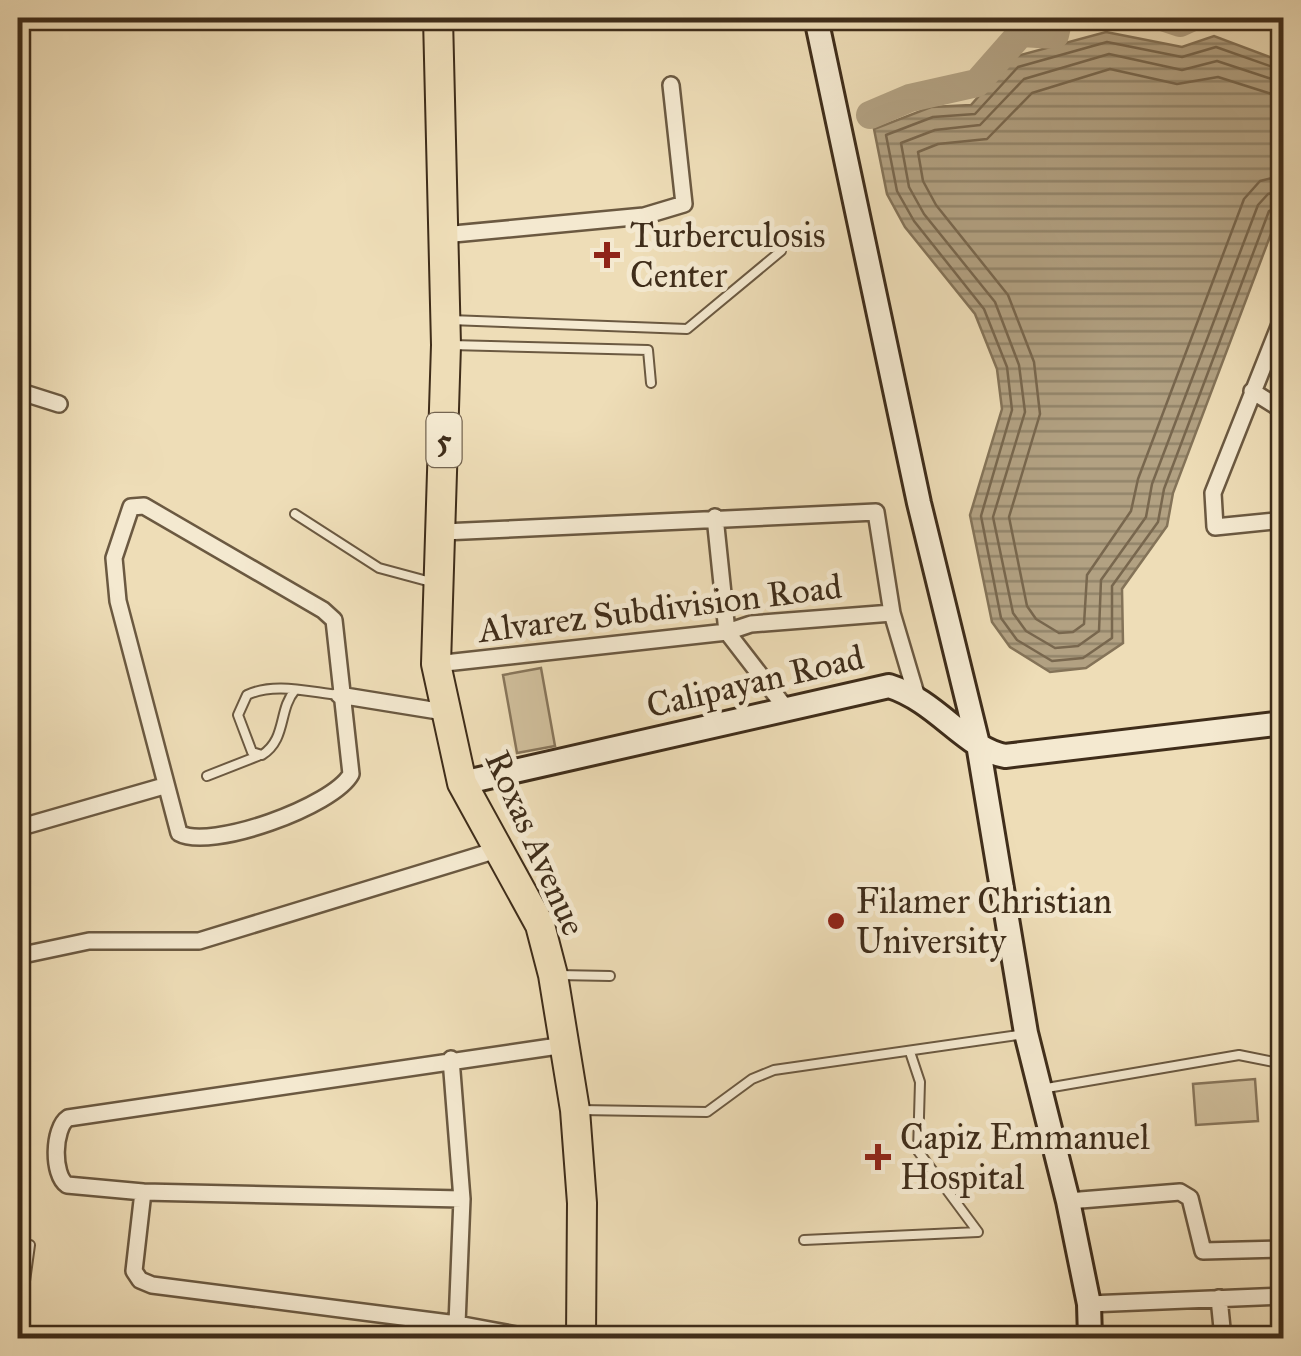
<svg xmlns="http://www.w3.org/2000/svg" width="1301" height="1356" font-family="'IM FELL Great Primer',serif">
	<defs>
		<pattern id="water-rules" width="6" height="5" patternUnits="userSpaceOnUse" patternTransform="scale(2.5)"><rect width="6" height="5" fill="#b2a182"/><path d="M0 2.5h6" fill="none" stroke="#92846a"/></pattern>
	</defs>
	<rect width="100%" height="100%" fill="#eeddb7"/>
	<filter id="stains"><feTurbulence type="fractalNoise" baseFrequency=".002" numOctaves="4"/><feColorMatrix values="0 0 0 0 .2 0 0 0 0 .09 0 0 0 0 .02 0 0 0 .5 -.17"/></filter>
	<radialGradient id="worn" r=".72"><stop offset=".6" stop-color="#630" stop-opacity="0"/><stop offset="1" stop-color="#630" stop-opacity=".3"/></radialGradient>
	<path fill="#d0bf9c" stroke="#88765b" stroke-width="2.5" d="M541,668L555,746L517,753L503,675Z
		M1255,1079L1258,1121L1196,1125L1193,1084Z"/>
	<path fill="url(#water-rules)" stroke="#847358" stroke-width="2.5" d="M1106,32L1182,47L1214,36L1283,62V202L1173,493L1167,526L1122,589L1123,643L1086,668L1050,672L1010,647L992,622L970,515L1002,409L997,369L975,314L905,227L887,194L874,129L931,107L971,105L1013,57Z"/>
	<g fill="none" stroke-linecap="round" stroke-linejoin="round">
		<path stroke="#78674e" stroke-width="2.5" d="M1284,71L1216,47L1182,57L1107,42L1018,67L975,114L933,117L886,135L897,191L914,221L984,309L1007,367L1012,410L981,516L1001,618L1017,640L1052,661L1083,658L1112,638V586L1158,522L1164,489L1269,211L1284,203
			M1284,83L1217,61L1182,70L1109,54L1024,79L980,125L935,130L901,143L909,187L924,214L995,302L1019,365L1025,412L993,517L1013,613L1026,631L1055,648L1078,646L1099,631L1101,580L1146,517L1152,484L1258,205L1268,194L1284,190
			M1284,98L1218,77L1177,84L1110,69L1032,93L987,139L938,144L918,152L923,181L936,205L1008,295L1034,362L1040,414L1009,517L1027,606L1036,619L1059,633L1073,632L1084,624L1087,575L1131,511L1138,479L1244,199L1260,181L1284,175"/>
		<path stroke="#b2a182" stroke-width="28" d="M1165,18L1180,23L1191,18
			M870,115L910,98L977,83L1021,33L1055,35L1059,18"/>
		<g stroke="#6b5941" stroke-width="12">
			<path id="lane" d="M927,18H936
				M450,320L687,329L781,251
				M451,345L648,350L651,383
				M295,514L379,568L431,582
				M295,690C278,710 287,739 262,755L252,752L238,715L247,695C274,682 309,692 339,695
				M207,776L258,756
				M558,975L610,976
				M1041,1089L1239,1055L1284,1064
				M580,1110L707,1112L752,1079L774,1070L1025,1034
				M804,1240L978,1232L918,1151L920,1082L910,1052
				M18,1332L30,1245"/>
		</g>
		<g stroke="#6b5941" stroke-width="20">
			<path id="street" d="M443,235L644,216L684,204L671,85
				M1284,314L1213,493L1215,527L1284,520
				M18,391L59,404
				M1252,391L1284,411
				M144,506L323,610L334,620L351,774C334,806 210,851 179,833L118,601L114,558L131,507Z
				M715,517L727,632L788,711
				M443,532L876,512L892,613L916,694
				M436,664L727,632L751,624L892,613
				M339,695L444,712
				M18,828L164,786
				M18,956L89,941H199L500,849
				M451,1059L462,1199L457,1324
				M143,1192L134,1271L140,1280L152,1285L457,1324L533,1338
				M462,1199L143,1192L67,1185C52,1175 53,1128 68,1118L565,1045
				M1068,1201L1180,1192L1190,1198L1203,1251L1284,1249
				M1219,1298L1223,1338
				M1089,1304L1284,1296"/>
		</g>
		<g stroke="#3f2d1a" stroke-width="28">
			<path id="secondary" d="M816,18L919,503L978,744L1026,1033L1068,1201L1089,1304L1090,1338
				M462,783L889,686C937,701 966,749 1005,756L1284,723"/>
		</g>
		<g stroke="#3f2d1a" stroke-width="32">
			<path id="highway" d="M438,18L446,345L436,664L462,783L540,925L553,975L575,1110L582,1203L581,1338"/>
		</g>
		<use href="#lane" stroke="#f4e9d0" stroke-width="8"/>
		<use href="#street" stroke="#f4e9d0" stroke-width="15"/>
		<use href="#secondary" stroke="#f4e9d0" stroke-width="22"/>
		<use href="#highway" stroke="#eeddb7" stroke-width="28"/>
	</g>
	<g fill="#8f2418" stroke="#f4e9d0" stroke-width="4">
		<path d="M602 240h10v10h10v10h-10v10h-10v-10h-10v-10h10z"/>
		<circle cx="836" cy="921" r="10"/>
		<path d="M873 1142h10v10h10v10h-10v10h-10v-10h-10v-10h10z"/>
	</g>
	<g text-anchor="middle" stroke-width="10" stroke-linejoin="round" paint-order="stroke">
		<rect fill="#f4e9d0" stroke="#756551" stroke-width="2.5" x="426.5" y="413" width="35" height="54" rx="8"/>
		<g font-size="32" font-weight="bold" fill="#3f2d1a">
			<text x="444" y="451">5</text>
		</g>
		<g font-size="35" fill="#3f2d1a" stroke="#f4e9d0" text-anchor="start">
			<text x="630" y="247">Turberculosis<tspan x="630" dy="40">Center</tspan></text>
			<text x="856" y="913">Filamer Christian<tspan x="856" dy="40">University</tspan></text>
			<text x="900" y="1149">Capiz Emmanuel<tspan x="900" dy="40">Hospital</tspan></text>
		</g>
		<g font-size="35" fill="#3f2d1a" stroke="#f4e9d0">
			<text transform="translate(660 608) rotate(-7)" y="12">Alvarez Subdivision Road</text>
			<text transform="translate(755 681) rotate(-13)" y="12">Calipayan Road</text>
			<text transform="translate(536 843) rotate(66)" y="12">Roxas Avenue</text>
		</g>
	</g>
	<rect width="1301" height="1356" fill="none" stroke="#eeddb7" stroke-width="60"/>
	<rect x="20" y="20" width="1261" height="1316" fill="none" stroke="#3f2d1a" stroke-width="5"/>
	<rect x="30" y="30" width="1241" height="1296" fill="none" stroke="#3f2d1a" stroke-width="2.5"/>
	<rect width="100%" height="100%" filter="url(#stains)"/>
	<rect width="100%" height="100%" fill="url(#worn)"/>
</svg>
